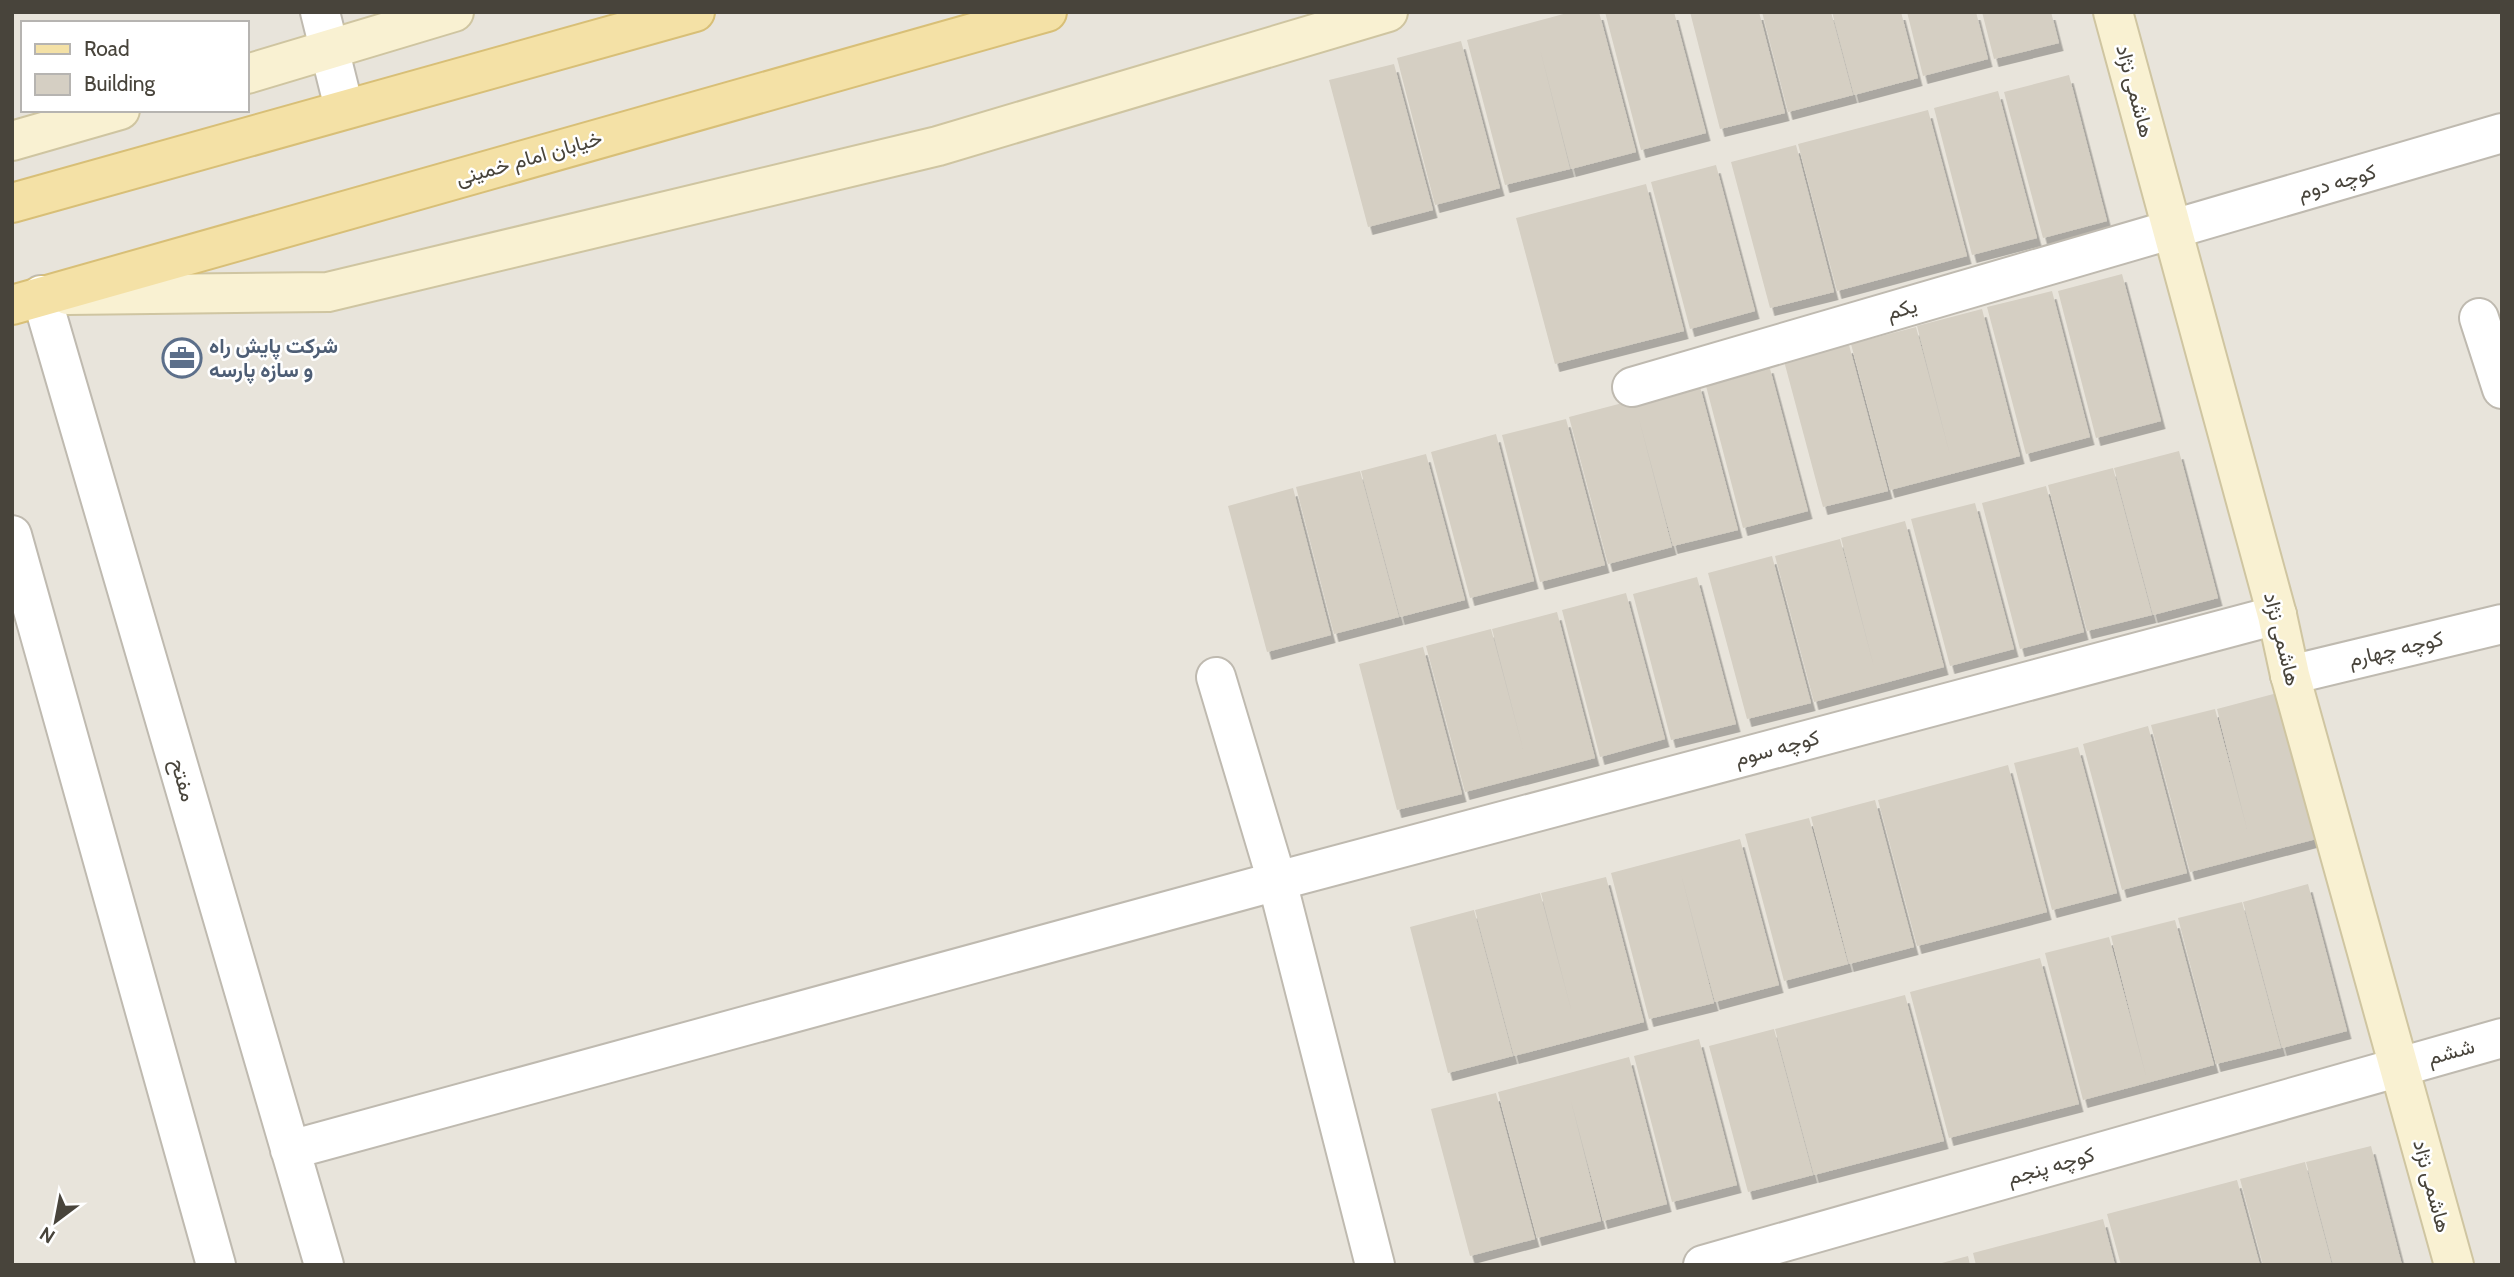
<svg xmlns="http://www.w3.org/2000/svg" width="2514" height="1277" font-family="Cabin,Vazirmatn,sans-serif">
	<defs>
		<filter id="shadow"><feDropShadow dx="4.5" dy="8" stdDeviation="0" flood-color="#0004"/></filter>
	</defs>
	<rect width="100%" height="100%" fill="#f5f2ec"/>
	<path fill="#e8e4db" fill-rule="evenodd" d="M12,12H2502V1265H12ZM23,23H247V110H23Z"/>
	<path fill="#d5cfc3" filter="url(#shadow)" d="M1571,12H1599L1636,152L1571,169L1540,49L1570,169L1505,185L1467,40Z
		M1605,12H1674L1706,133L1641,150Z
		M1690,12H1759L1785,113L1720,129Z
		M1762,12H1831L1853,95L1788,112Z
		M1832,12H1901L1918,78L1854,95Z
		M1907,12H1976L1988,59L1923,76Z
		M1982,12H2051L2059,43L1994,59Z
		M1461,41L1500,188L1435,205L1397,58Z
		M1394,64L1433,210L1368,227L1329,80Z
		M2069,75L2107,221L2043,238L2004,92Z
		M1998,91L2037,238L1972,255L1934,108Z
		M1928,110L1967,256L1837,291L1798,144Z
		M1796,145L1834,292L1770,308L1731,162Z
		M1716,165L1755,311L1690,329L1651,182Z
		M1646,184L1684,331L1555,364L1516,218Z
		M2122,274L2161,421L2096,438L2058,291Z
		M2052,291L2090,437L2026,454L1987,307Z
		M1982,309L2020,456L1890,490L1851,344L1916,327L1950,455L1917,326Z
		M1849,345L1888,491L1823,507L1784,361Z
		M1769,365L1808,511L1743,528L1705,382Z
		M1699,383L1738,530L1673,546L1639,419L1672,547L1608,564L1569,417Z
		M1566,419L1605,565L1540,582L1502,435Z
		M1496,434L1534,581L1470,598L1431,452Z
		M2179,451L2218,598L2153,615L2114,468Z
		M1426,454L1465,600L1400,617L1361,471Z
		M2113,468L2152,615L2087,631L2048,485Z
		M1360,471L1399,617L1334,634L1296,487Z
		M2046,486L2084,632L2020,649L1982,503Z
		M1293,488L1331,635L1267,652L1228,506Z
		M1975,503L2014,649L1950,666L1911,519Z
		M1905,521L1944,667L1814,702L1775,556L1840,539L1874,667L1841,538Z
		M1772,556L1811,703L1747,719L1708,573Z
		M1697,577L1736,724L1671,740L1633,594Z
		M1626,593L1665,739L1600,757L1562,610Z
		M1557,612L1595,758L1465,792L1426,646L1491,629L1523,749L1492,629Z
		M1423,647L1462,794L1397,810L1359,664Z
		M2281,692L2320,838L2190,872L2151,725L2215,709L2247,829L2217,709Z
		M2148,726L2187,873L2122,890L2083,744Z
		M2078,747L2117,893L2052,910L2014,763Z
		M2008,765L2047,912L1917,946L1878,800Z
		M1875,800L1914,947L1849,964L1811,817Z
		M1809,818L1848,964L1784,981L1745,834Z
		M1740,839L1779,985L1715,1002L1681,874L1714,1003L1649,1019L1611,873Z
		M1606,877L1644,1022L1514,1056L1475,910L1540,893L1572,1013L1541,893Z
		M2308,884L2347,1031L2282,1048L2243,902Z
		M2242,902L2281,1048L2216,1064L2178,918Z
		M1474,910L1513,1056L1448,1073L1410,927Z
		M2175,920L2214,1065L2083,1100L2045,953L2109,937L2146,1076L2111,936Z
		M2040,958L2079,1104L1949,1138L1910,992Z
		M1905,995L1944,1141L1814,1175L1775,1029Z
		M1774,1029L1813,1175L1748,1192L1709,1046Z
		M1699,1039L1737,1185L1672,1202L1634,1056Z
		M1629,1057L1667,1204L1603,1221L1571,1101L1601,1221L1537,1238L1498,1092Z
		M1496,1093L1535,1239L1470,1256L1431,1109Z
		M2371,1146L2402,1265H2333L2306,1162Z
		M2305,1162L2332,1265H2263L2240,1179Z
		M2237,1180L2260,1265H2121L2107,1214Z
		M2103,1219L2115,1265H1976L1973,1253Z
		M1968,1256L1970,1265H1938V1264Z"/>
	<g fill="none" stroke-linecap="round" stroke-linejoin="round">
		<g stroke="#bfbab0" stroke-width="42">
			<path id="street" d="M320,12L344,108
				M41,295L324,1265
				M2479,318L2502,389
				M1632,387L2502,133
				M12,535L216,1265
				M2290,675L2502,624
				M1216,677L1277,881L1375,1265
				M290,1150L1277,881L2277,615
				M1703,1265L2502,1038"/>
		</g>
		<g stroke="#cfc5a1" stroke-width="42">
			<path id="secondary" d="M2113,12L2277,615L2290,675L2454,1265
				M247,74L454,12
				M12,141L120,110
				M68,295L328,292L938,146L1388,12"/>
		</g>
		<g stroke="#d8bf77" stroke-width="42">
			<path id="primary" d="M12,203L695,12
				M12,305L1047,12"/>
		</g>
		<use href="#street" stroke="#fff" stroke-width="38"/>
		<use href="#secondary" stroke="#f9f1d2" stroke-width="38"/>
		<use href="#primary" stroke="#f4e1a6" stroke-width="38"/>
	</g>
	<defs>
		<g id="office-ring" transform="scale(2.0125)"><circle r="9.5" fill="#fff" stroke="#5c6f8a" stroke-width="1.5"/><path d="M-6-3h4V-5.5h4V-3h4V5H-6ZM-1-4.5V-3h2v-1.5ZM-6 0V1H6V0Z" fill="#5c6f8a"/></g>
	</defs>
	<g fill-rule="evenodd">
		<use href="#office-ring" x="182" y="358"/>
	</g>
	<g text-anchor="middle" stroke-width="5" stroke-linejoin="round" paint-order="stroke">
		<g font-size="21" fill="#48443b" stroke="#fff">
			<text transform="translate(2135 91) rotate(75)" y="7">هاشمی نژاد</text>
			<text transform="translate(529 158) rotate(-16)" y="7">خیابان امام خمینی</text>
			<text transform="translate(2337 182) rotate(-16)" y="7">کوچه دوم</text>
			<text transform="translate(1902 309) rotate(-16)" y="7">یکم</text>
			<text transform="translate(2282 639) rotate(76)" y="7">هاشمی نژاد</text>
			<text transform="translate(2396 649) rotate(-13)" y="7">کوچه چهارم</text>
			<text transform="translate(1777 748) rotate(-15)" y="7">کوچه سوم</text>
			<text transform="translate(183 780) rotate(74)" y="7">مفتح</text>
			<text transform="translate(2451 1052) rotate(-16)" y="7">ششم</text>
			<text transform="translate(2051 1166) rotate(-16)" y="7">کوچه پنجم</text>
			<text transform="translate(2432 1186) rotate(75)" y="7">هاشمی نژاد</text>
		</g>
		<g font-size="21" font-weight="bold" fill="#4e5e75" stroke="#fff" text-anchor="start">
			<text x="209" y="353">شرکت پایش راه<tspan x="209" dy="24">و سازه پارسه</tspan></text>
		</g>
	</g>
	<rect width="2514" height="1277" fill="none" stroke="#48443b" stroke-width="28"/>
	<rect x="21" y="21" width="228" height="91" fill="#ffffff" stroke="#b6b4b1" stroke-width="2"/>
	<rect x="35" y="44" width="35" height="10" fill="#f4e1a6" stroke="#b6b4b1" stroke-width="2"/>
	<text x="84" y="56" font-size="21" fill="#48443b">Road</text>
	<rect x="35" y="74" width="35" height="21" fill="#d5cfc3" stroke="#b6b4b1" stroke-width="2"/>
	<text x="84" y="91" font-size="21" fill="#48443b">Building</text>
	<g transform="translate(56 1221) rotate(212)" stroke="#ffffff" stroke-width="5" paint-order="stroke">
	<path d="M0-5L12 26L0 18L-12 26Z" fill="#48443b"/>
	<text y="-10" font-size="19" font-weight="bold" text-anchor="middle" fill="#48443b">N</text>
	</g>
</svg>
